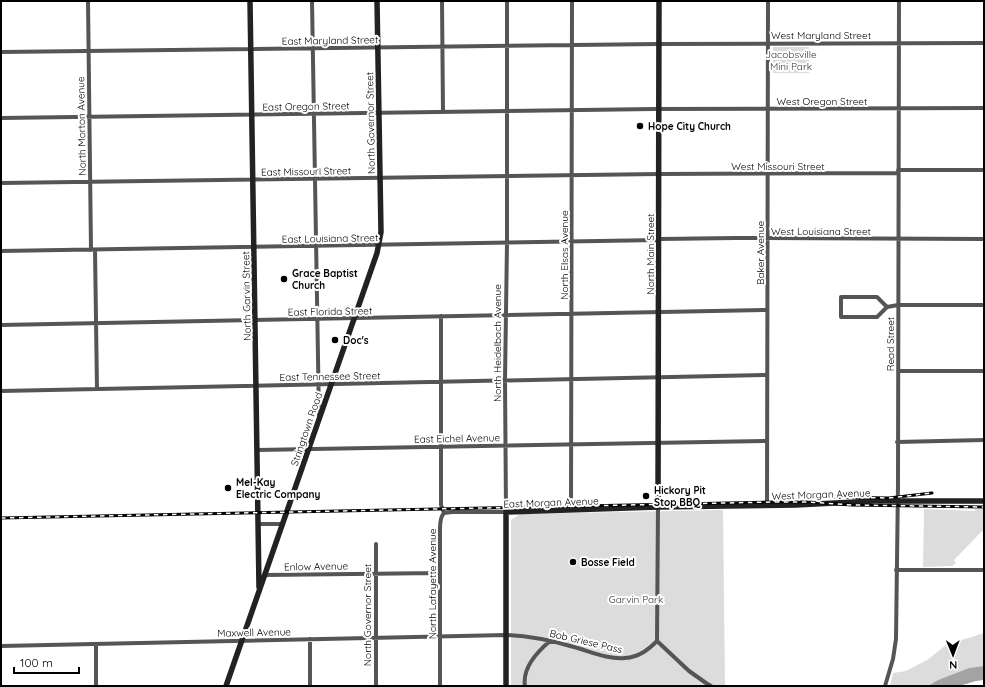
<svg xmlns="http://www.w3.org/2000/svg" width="985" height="687" font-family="Quicksand,sans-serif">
	<rect width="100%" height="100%" fill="#fff"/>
	<path fill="#dcdcdc" d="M773,47H809V73H773Z
		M924,509L975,511V509H984V529L954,560L956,563L952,566L923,567Z
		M723,510L725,686H511V520L520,514Z
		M984,633V666L969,668L938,680L928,686H890L893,673L906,671L927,660L936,653L946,645Z"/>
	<path fill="#a3a3a3" d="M984,666V680L976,681L959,686H928L938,680L969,668Z"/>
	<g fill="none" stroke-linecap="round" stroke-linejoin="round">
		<path stroke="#555" stroke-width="4" d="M88,1L91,250
			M312,1L319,417
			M442,1L443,112
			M1,52L659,44L984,43
			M1,118L654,109L984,108
			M898,170H984
			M1,183L659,174L898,173
			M659,239L736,238L984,239
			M95,250L97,389
			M1,251L659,240
			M887,307L877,297H841V317H877L887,307L898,305H984
			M441,316V505L444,513
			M1,325L767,310
			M898,371H984
			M1,391L767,375
			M897,442L984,440
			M257,450L767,441
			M767,505L768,1
			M658,507L657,641L689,671L706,683L711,686
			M571,510L572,1
			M444,513L452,512H506L505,380L507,243V1
			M258,524H282
			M376,544V686
			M896,570H984
			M265,575L440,573
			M1,646L506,635C531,636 550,640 574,647C589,651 609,660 625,658C639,657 648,650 657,641
			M96,686V644
			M310,686V639
			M440,686V529C440,524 440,517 444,513
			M525,686C522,668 537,652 550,641
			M885,686L893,659L896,639L898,484L899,1"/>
		<path stroke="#222" stroke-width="5.5" d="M250,1L259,587
			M658,507L659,1
			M226,686L377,253L381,232L377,1
			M506,686V512L658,507L796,505L874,501H984"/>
		<g stroke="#000" stroke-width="3">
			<path id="rail" d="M808,498L824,497L889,498L932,493
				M1,518L773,502H808L852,505L984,507"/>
		</g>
		<use href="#rail" stroke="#fff" stroke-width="1.5" stroke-dasharray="4.5" stroke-linecap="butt"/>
	</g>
	<g fill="#000" stroke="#fff" stroke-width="1.5">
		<circle cx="640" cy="126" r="4"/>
		<circle cx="284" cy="279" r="4"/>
		<circle cx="335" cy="340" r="4"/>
		<circle cx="228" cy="488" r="4"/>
		<circle cx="646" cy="496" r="4"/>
		<circle cx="573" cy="562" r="4"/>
	</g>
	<g text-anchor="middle" stroke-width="4" stroke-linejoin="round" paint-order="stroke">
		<g font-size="10" fill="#000" stroke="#fff">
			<text x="821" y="39">West Maryland Street</text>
			<text transform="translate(330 40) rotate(-1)" y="4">East Maryland Street</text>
			<text x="822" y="105">West Oregon Street</text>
			<text transform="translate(306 106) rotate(-1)" y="4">East Oregon Street</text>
			<text transform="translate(370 123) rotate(-91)" y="4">North Governor Street</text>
			<text transform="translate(81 126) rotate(-91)" y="4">North Morton Avenue</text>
			<text x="778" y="170">West Missouri Street</text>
			<text transform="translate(306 171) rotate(-1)" y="4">East Missouri Street</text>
			<text x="821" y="235">West Louisiana Street</text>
			<text transform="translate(330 238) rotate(-1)" y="4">East Louisiana Street</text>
			<text transform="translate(760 253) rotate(-90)" y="4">Baker Avenue</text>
			<text transform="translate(650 254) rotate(-90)" y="4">North Main Street</text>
			<text transform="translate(564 255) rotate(-90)" y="4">North Elsas Avenue</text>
			<text transform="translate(246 296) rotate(-91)" y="4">North Garvin Street</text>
			<text transform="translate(330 311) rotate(-1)" y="4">East Florida Street</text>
			<text transform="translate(497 343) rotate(-90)" y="4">North Heidelbach Avenue</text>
			<text transform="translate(890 344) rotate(-90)" y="4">Read Street</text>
			<text transform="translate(330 376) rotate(-1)" y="4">East Tennessee Street</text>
			<text transform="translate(306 429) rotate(-71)" y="4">Stringtown Road</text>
			<text transform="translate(457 438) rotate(-1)" y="4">East Eichel Avenue</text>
			<text transform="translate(821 494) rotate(-2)" y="4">West Morgan Avenue</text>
			<text transform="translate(551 502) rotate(-2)" y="4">East Morgan Avenue</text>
			<text transform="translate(316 566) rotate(-1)" y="4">Enlow Avenue</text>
			<text transform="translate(432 584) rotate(-90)" y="4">North Lafayette Avenue</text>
			<text transform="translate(367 615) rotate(-90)" y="4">North Governor Street</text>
			<text transform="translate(254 632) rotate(-1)" y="4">Maxwell Avenue</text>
			<text transform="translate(586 641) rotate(13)" y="4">Bob Griese Pass</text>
		</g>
		<g font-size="10" fill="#333" stroke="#fff">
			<text x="791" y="58">Jacobsville<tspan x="791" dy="12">Mini Park</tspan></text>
			<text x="636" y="603">Garvin Park</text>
		</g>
		<g font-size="10" font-weight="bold" fill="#000" stroke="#fff" text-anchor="start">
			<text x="648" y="130">Hope City Church</text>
			<text x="292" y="277">Grace Baptist<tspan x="292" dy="12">Church</tspan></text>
			<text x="343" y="344">Doc's</text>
			<text x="236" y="486">Mel-Kay<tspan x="236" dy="12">Electric Company</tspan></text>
			<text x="654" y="494">Hickory Pit<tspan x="654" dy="12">Stop BBQ</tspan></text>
			<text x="581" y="566">Bosse Field</text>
		</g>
	</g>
	<rect width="985" height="687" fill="none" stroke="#000000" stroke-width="4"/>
	<g transform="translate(953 655) rotate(179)" stroke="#ffffff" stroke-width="3" paint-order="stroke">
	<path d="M0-3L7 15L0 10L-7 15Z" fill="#000000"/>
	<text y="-6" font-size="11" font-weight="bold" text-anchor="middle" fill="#000000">N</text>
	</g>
	<path d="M14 667v6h65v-6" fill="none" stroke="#000000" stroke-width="2"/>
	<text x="20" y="667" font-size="12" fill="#000000" stroke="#ffffff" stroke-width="3" paint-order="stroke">100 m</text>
</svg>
